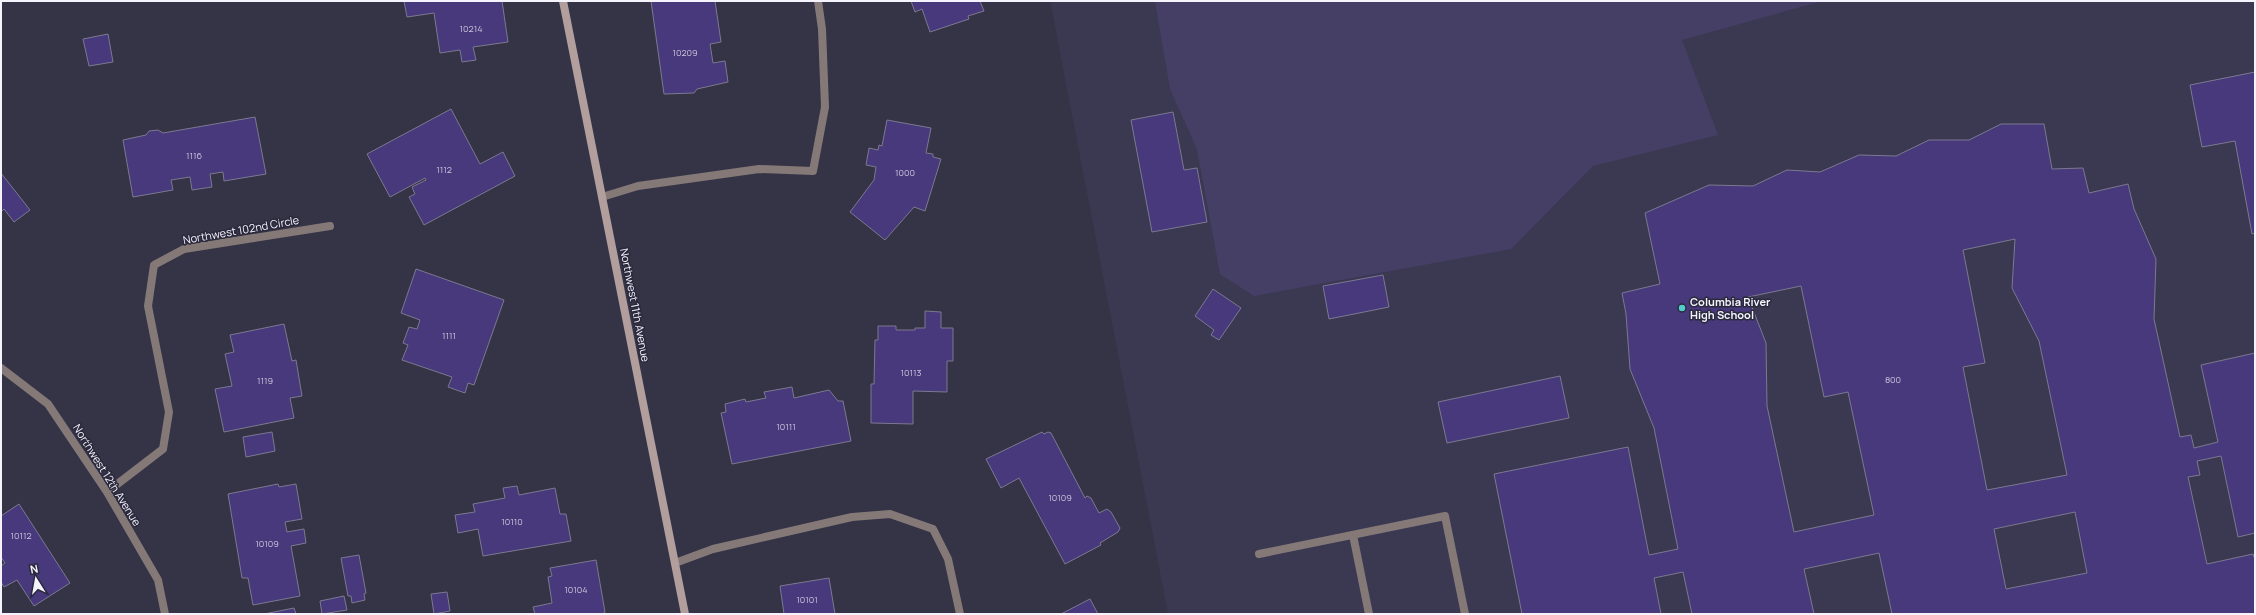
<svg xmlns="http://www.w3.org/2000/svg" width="2256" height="615" font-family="Manrope,sans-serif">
	<rect width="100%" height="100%" fill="#353346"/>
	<path fill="#3b3852" d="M1050,1H2255V614H1168Z"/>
	<path fill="#453f66" d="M1155,1H1822L1682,40L1718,135L1593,166L1511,249L1254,296L1220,274L1197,149L1170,89Z"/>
	<path fill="#47397b" stroke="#7c7990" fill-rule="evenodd" d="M404,1H502L508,42L473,47L476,60L462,62L460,50L440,53L434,13L407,17Z
		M651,1H715L721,42L710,44L713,63L725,61L728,82L697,89L694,93L664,94Z
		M911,1H980L984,11L968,16L969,19L930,32L922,9L915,12Z
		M108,34L113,62L89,66L83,39Z
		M2255,72V233L2252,234L2235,141L2202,147L2190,85Z
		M451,109L480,164L503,152L515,176L424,225L409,197L415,194L412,187L426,180L425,178L390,197L367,154Z
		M1173,112L1184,170L1197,168L1207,222L1152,232L1131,120Z
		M255,117L266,174L224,181L223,172L210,174L212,187L192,190L190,177L171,180L173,190L133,197L123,140L146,135L149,131L158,130L163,133Z
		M887,120L931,128L926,153L933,154V157L941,159L925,211L914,207L885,240L850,212L874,180L876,167L866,165L869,148L878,150L879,145L882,146Z
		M2001,124H2044L2052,169L2083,168L2089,193L2128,184L2134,209L2156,259L2154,319L2180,437L2191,435L2194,448L2218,442L2201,365L2255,353V533L2238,537L2221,456L2197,461L2200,475L2188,477L2207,564L2253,554L2255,560V614H1892L1879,553L1804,569L1814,614H1692L1683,572L1654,578L1661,614H1522L1494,474L1628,447L1649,555L1678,549L1654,428L1630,369L1626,314L1622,293L1660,284L1645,213L1709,185L1753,186L1787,170L1820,172L1859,155L1896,156L1929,140H1969ZM2015,239L2012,288L2039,341L2067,475L1987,490L1963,367L1985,363L1963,250ZM1801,286L1824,397L1848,392L1874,515L1794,532L1767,406L1766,343L1748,297ZM2075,512L2087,573L2006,589L1994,529Z
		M1,173L30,210L14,222L4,209L1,212Z
		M416,269L504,300L474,385L468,383L465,393L448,387L452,377L402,360L408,345L403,343L409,327L417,329L420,320L401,313Z
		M1383,275L1389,307L1329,319L1323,286Z
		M1213,289L1241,308L1219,340L1211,335L1214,330L1195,316Z
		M925,311L941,312V328H953V361H947V392L913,391V424L871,423V384H874L875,340H878V326H896V330H915V328H925Z
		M284,324L292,361L296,360L302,396L290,398L294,418L224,432L215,389L232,386L225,354L234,352L230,335Z
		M1560,376L1569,418L1447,443L1438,402Z
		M792,387L794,398L829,390L838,401H843L851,441L732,464L721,413L726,412L725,404L745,399L746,402L766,398L764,392Z
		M272,432L275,451L246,457L243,437Z
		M1042,432L1044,434L1048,432L1051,433L1085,498L1087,496L1091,498L1099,513L1107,509L1111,512L1120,528L1118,532L1100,543L1101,545L1065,564L1019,478L1001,488L986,459Z
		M278,484L279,487L296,484L302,519L285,522L287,532L304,529L306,543L291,546L300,596L253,605L248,578H242L228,494Z
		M517,486L519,495L555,488L560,514H566L571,541L483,556L478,529L458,533L455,515L475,512L473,504L505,498L503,488Z
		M19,504L70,583L34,606L17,580L4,587L1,582V566L5,563L1,557V516Z
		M359,555L366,593L364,594L365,600L352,603L351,596H348L341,558Z
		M596,560L605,612L602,614H535L533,607L552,603L548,577L552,576L550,568Z
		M829,578L835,614H784L780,586Z
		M447,592L450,611L434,614L431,594Z
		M344,596L347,610L322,614L320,601Z
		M1090,599L1098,614H1061Z
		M294,608L296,614H264Z"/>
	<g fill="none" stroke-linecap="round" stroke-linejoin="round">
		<path stroke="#857978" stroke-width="8" d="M602,197L638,186L759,169L813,171L825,107L822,29L818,1
			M1353,535L1369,614
			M1259,554L1445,516L1465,614"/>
		<path stroke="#857978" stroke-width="8" d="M1,368L48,404L107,492L158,580L165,614
			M107,492L163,449L169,412L148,306L154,265L184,249L330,226
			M675,563L713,549L852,517L890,514L933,529L948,559L960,614"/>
		<path stroke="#b29e9d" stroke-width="8" d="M563,1L685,614"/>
	</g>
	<circle fill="#53cdcb" stroke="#2b293c" stroke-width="1.5" cx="1682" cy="308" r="4"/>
	<g text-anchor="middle" stroke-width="3" stroke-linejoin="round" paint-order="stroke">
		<g font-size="9" fill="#c9c4dd">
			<text x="471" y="32">10214</text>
			<text x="685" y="56">10209</text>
			<text x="194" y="159">1116</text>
			<text x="444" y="173">1112</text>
			<text x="905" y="176">1000</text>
			<text x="449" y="339">1111</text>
			<text x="911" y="376">10113</text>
			<text x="1893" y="383">800</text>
			<text x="265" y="384">1119</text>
			<text x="786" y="430">10111</text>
			<text x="1060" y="501">10109</text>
			<text x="512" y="525">10110</text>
			<text x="21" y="539">10112</text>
			<text x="267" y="547">10109</text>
			<text x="576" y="593">10104</text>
			<text x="807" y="603">10101</text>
		</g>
		<g font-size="11" fill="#f4f3fe" stroke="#2b293c">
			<text transform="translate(241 230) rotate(-10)" y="4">Northwest 102nd Circle</text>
			<text transform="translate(635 305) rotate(79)" y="4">Northwest 11th Avenue</text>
			<text transform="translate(107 475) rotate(58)" y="4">Northwest 12th Avenue</text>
		</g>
		<g font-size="11" font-weight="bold" fill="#f4f3fe" stroke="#2b293c" text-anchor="start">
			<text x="1690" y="306">Columbia River<tspan x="1690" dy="13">High School</tspan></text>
		</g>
	</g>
	<rect width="2256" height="615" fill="none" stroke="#f4f3fe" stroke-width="4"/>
	<g transform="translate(36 579) rotate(349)" stroke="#2b293c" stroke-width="3" paint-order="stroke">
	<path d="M0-3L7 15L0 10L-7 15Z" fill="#f4f3fe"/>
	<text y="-6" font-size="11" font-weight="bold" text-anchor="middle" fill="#f4f3fe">N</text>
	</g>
</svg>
